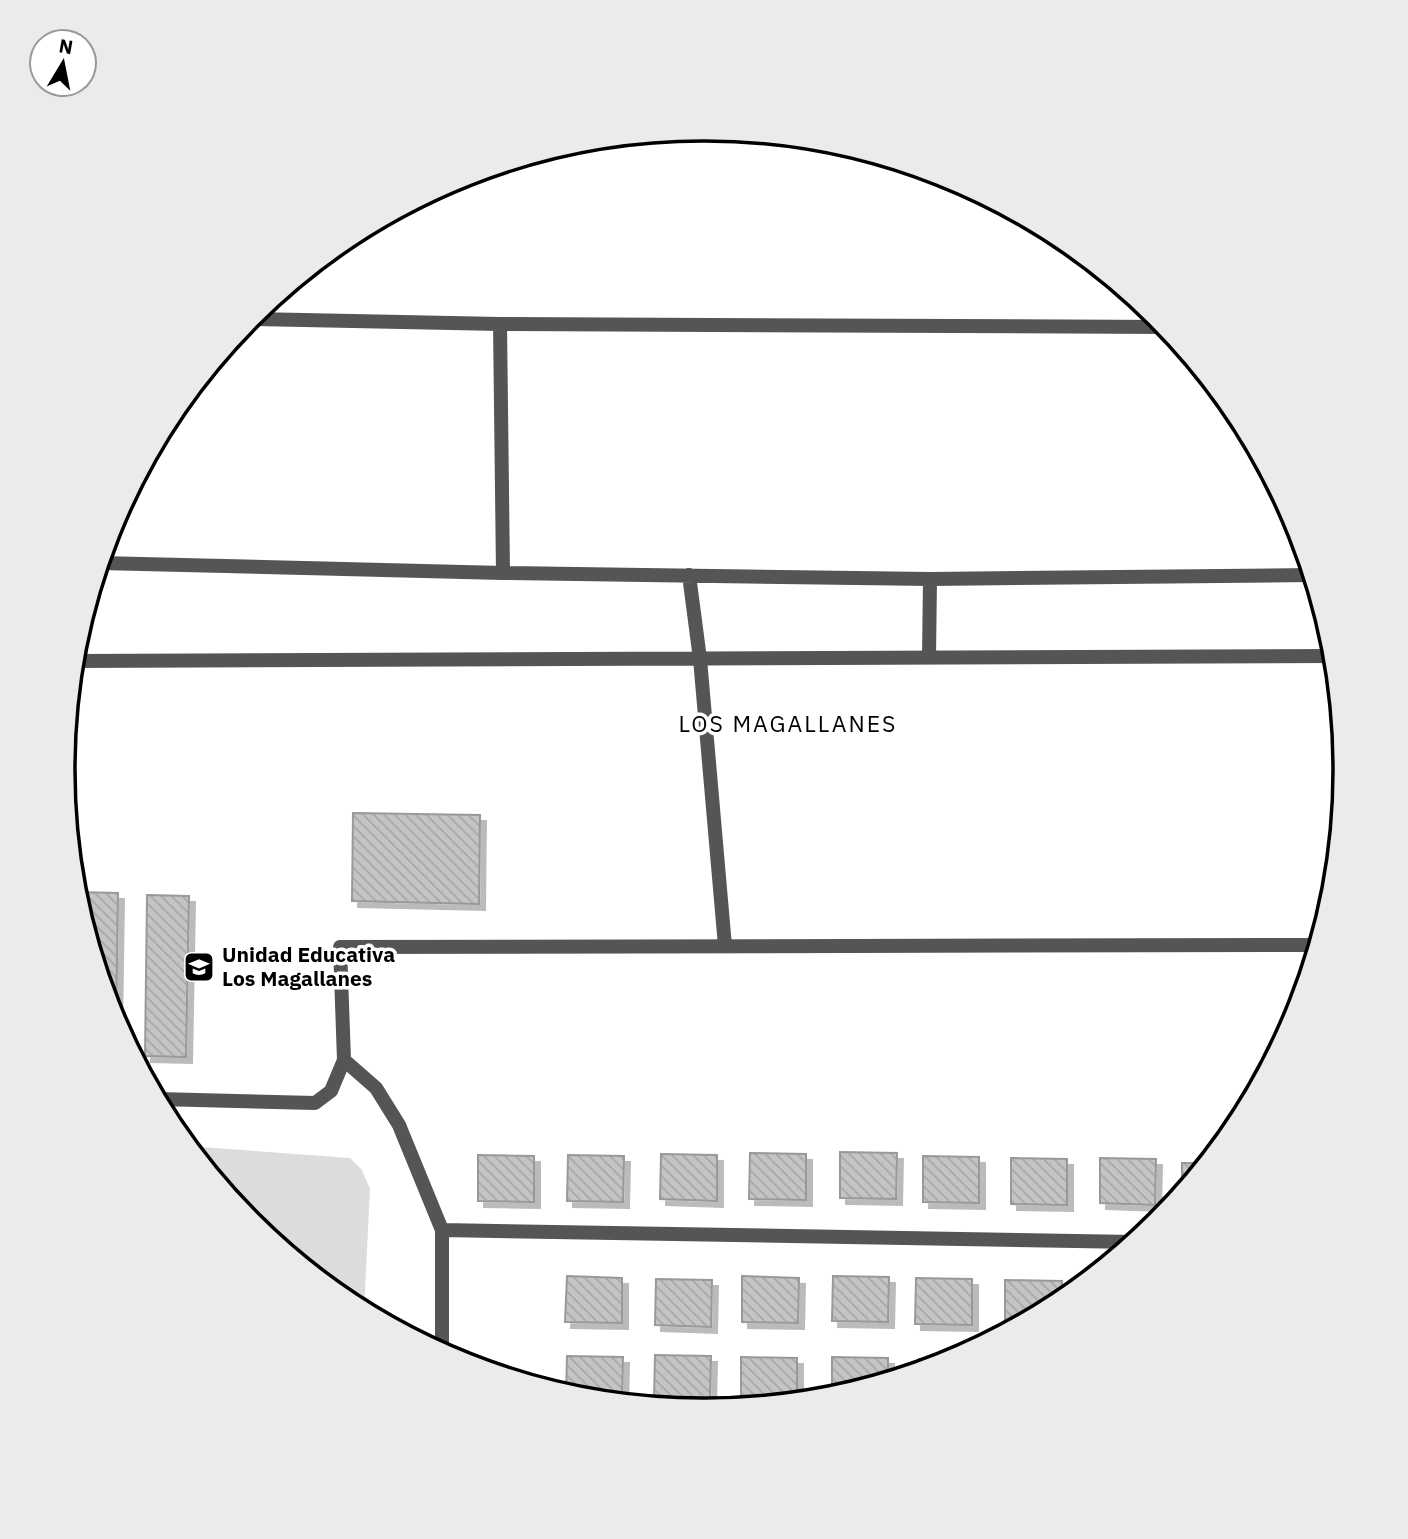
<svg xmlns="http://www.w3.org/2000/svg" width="1408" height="1539" font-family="'IBM Plex Sans',sans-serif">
	<defs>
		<pattern id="building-back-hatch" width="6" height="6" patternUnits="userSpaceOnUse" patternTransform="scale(1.75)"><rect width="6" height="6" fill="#c4c4c4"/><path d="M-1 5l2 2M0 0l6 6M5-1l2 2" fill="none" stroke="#a7a7a7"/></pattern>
		<filter id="shadow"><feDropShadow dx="6" dy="6" stdDeviation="0" flood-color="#0004"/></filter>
	</defs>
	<rect width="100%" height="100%" fill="#fff"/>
	<path fill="#dcdcdc" d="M188,1146L350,1158L362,1170L370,1189L364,1311L348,1302L250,1222Z"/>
	<path fill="url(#building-back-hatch)" stroke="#999" stroke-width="2" filter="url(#shadow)" d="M353,813L480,815L479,904L352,901Z
		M76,892L118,893L116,1022L112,1014L76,898Z
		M147,895L189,896L186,1057L145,1056Z
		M840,1152L897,1153L896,1199L840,1198Z
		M750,1153L806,1154V1200L749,1199Z
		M661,1154L717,1155V1201L660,1199Z
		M478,1155L534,1156V1202L478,1201Z
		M568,1155L624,1156L623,1202L567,1201Z
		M923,1156L979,1157V1203L923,1202Z
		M1011,1158L1067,1159V1205L1011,1204Z
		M1100,1158L1156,1159L1155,1205L1100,1203Z
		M1182,1163H1206L1182,1193Z
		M567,1276L622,1278V1323L565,1322Z
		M742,1276L799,1278L798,1323L742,1322Z
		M833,1276L889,1277L888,1322L832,1321Z
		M916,1278L972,1279V1325L915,1324Z
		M656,1279L712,1280L711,1327L655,1325Z
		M1005,1280L1062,1281L1061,1301L1016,1326H1005Z
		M655,1355L711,1356L710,1401L654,1400Z
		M567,1356L623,1357L622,1402L579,1398L566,1394Z
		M741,1357L797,1358V1401L779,1403L741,1402Z
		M832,1357L888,1358V1380L832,1397Z
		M919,1359L952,1360L919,1371Z"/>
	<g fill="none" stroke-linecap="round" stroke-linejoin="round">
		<path stroke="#555" stroke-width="14" d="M249,319L500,324L1166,327
			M500,324L503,573
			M100,563L503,573L930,579L1312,575
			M689,575L700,659L725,946
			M929,657L930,579
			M74,661L1334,656
			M344,1060L376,1088L399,1125L442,1230V1353
			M157,1099L315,1103L331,1091L344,1060L340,947L1318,945
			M442,1230L1134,1242"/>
	</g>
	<defs>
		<g id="school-square" transform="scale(1.575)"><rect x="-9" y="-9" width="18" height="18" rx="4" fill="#000" stroke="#fff"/><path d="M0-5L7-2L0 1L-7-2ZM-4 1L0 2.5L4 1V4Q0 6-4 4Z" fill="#fff"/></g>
	</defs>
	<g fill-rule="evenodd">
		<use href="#school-square" x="199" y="967"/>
	</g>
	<g text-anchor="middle" stroke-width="7" stroke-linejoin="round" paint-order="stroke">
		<g font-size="21" font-weight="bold" fill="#000" stroke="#fff" text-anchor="start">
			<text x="222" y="962">Unidad Educativa<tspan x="222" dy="24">Los Magallanes</tspan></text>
		</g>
		<g font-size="23" letter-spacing="2" fill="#000" stroke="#fff">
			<text x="788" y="732">LOS MAGALLANES</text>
		</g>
	</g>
	<path d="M0 0H1408V1539H0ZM703 141H705A628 628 0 0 1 1333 769V770A628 628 0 0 1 705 1398H703A628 628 0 0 1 75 770V769A628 628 0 0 1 703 141Z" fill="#ebebeb" fill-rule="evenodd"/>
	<path fill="none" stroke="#000" stroke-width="3.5" d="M703 141H705A628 628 0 0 1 1333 769V770A628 628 0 0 1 705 1398H703A628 628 0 0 1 75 770V769A628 628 0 0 1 703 141Z"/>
	<g transform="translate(63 63) rotate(10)"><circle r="33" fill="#ffffff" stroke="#999999" stroke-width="2"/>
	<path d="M0-5L12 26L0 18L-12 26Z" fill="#000000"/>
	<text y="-10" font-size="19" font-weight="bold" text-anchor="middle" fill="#000000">N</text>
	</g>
</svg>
